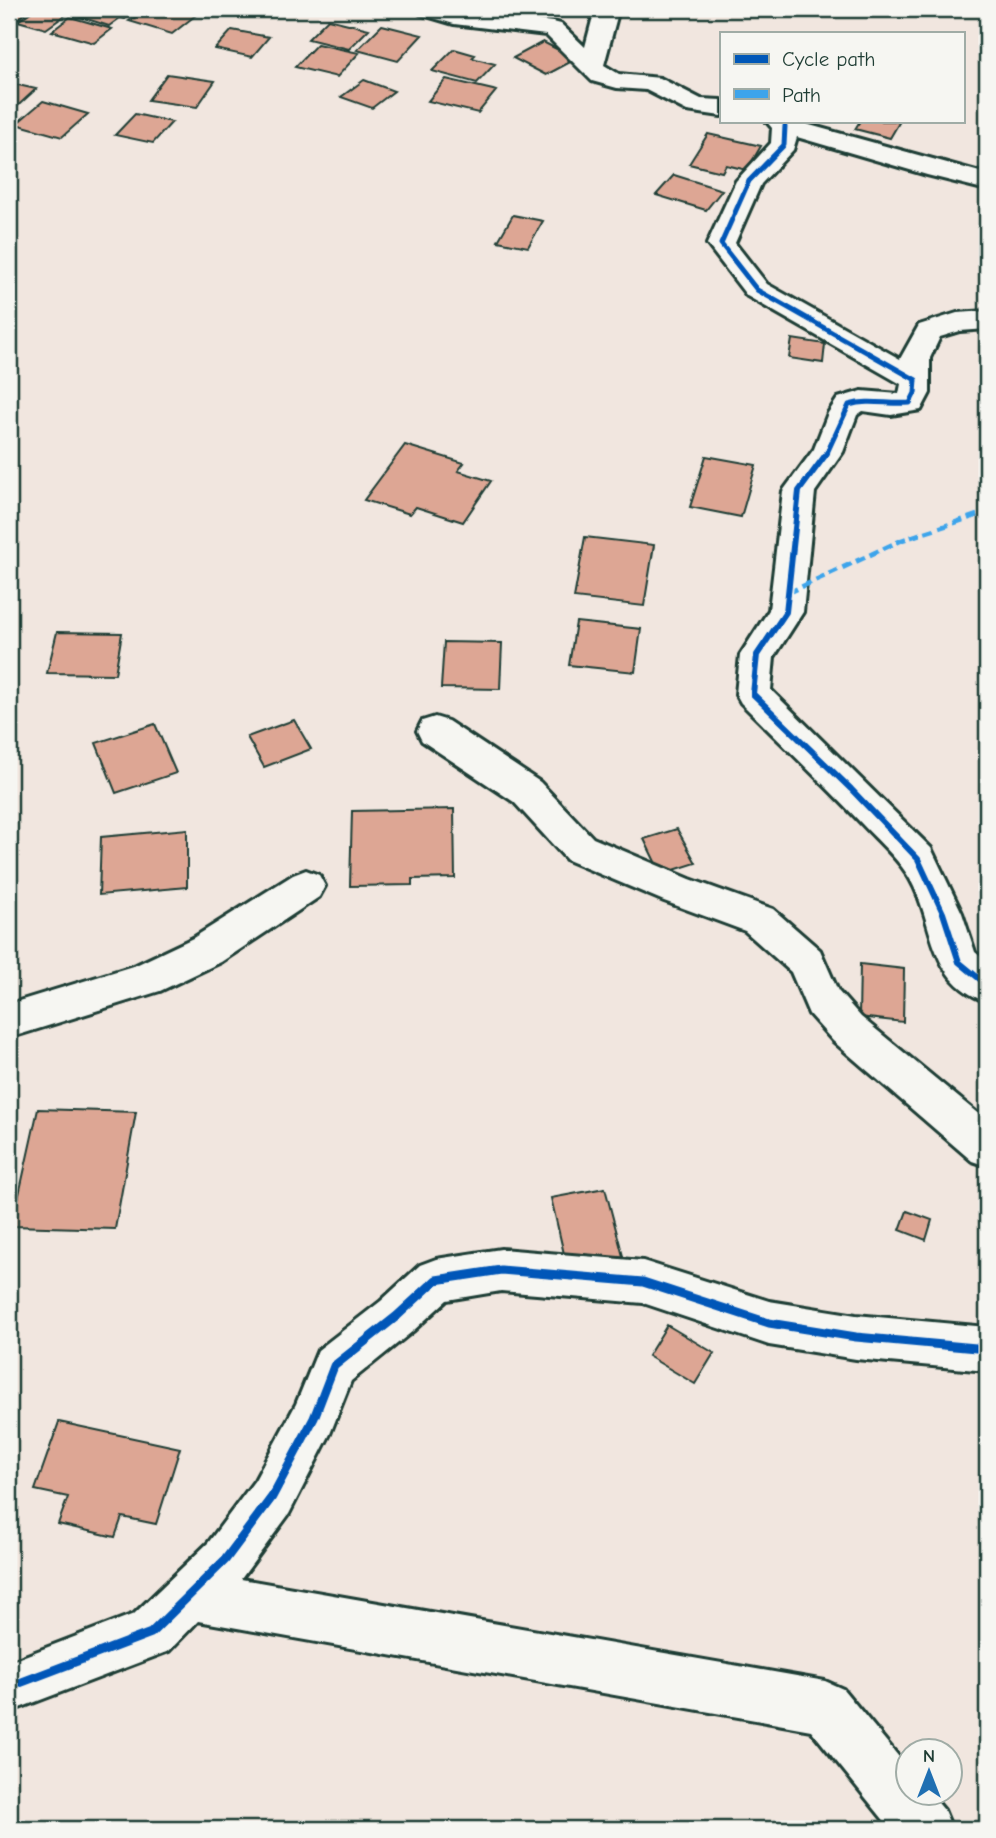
<svg xmlns="http://www.w3.org/2000/svg" width="996" height="1838" font-family="'Comic Neue',sans-serif">
	<rect width="100%" height="100%" fill="#f1e6df"/>
	<filter id="ink" filterUnits="userSpaceOnUse"><feTurbulence type="fractalNoise" baseFrequency=".0143" numOctaves="2"/><feDisplacementMap in="SourceGraphic" scale="14" xChannelSelector="R" yChannelSelector="G"/><feConvolveMatrix kernelMatrix="1 2 1 2 8 2 1 2 1" color-interpolation-filters="sRGB"/></filter>
	<g filter="url(#ink)">
		<path fill="#dda694" stroke="#1f3d34" stroke-width="2" d="M9,9H31L16,20L9,18Z
			M35,9H74L46,29L18,21Z
			M78,9H139L125,19L120,18L109,26L71,14Z
			M149,9H174L196,15L172,34L129,21Z
			M70,17L112,29L94,43L52,31Z
			M328,19L369,29L349,49L308,39Z
			M382,25L422,35L398,61L357,50Z
			M232,30L269,37L252,57L215,49Z
			M543,42L576,59L546,75L513,58Z
			M317,44L359,53L337,77L295,67Z
			M454,49L475,55L472,58L495,64L477,83L432,71Z
			M167,74L215,81L197,107L148,100Z
			M446,79L493,90L496,91L478,113L428,101Z
			M364,80L394,91L372,108L341,97Z
			M9,83L36,89L9,114Z
			M43,101L88,114L62,137L16,124Z
			M135,114L172,122L153,143L115,135Z
			M860,121H900L890,138L855,129Z
			M708,134L761,146L747,170L726,165L722,172L689,164Z
			M674,175L722,190L706,210L656,195Z
			M513,215L543,221L528,247L498,241Z
			M792,339L825,344L823,363L789,358Z
			M405,445L464,463L458,471L491,481L463,522L416,507L410,514L364,500Z
			M706,456L756,465L741,517L690,507Z
			M585,537L654,545L644,606L574,598Z
			M576,622L641,629L635,672L569,665Z
			M57,632L122,633L115,674L47,673Z
			M444,642L502,643L500,689L441,688Z
			M294,720L311,749L264,767L247,737Z
			M155,724L176,773L116,793L96,743Z
			M454,809L455,878L412,879V885L350,886L352,811Z
			M187,829V887L99,895L101,837Z
			M677,829L696,863L661,874L644,839Z
			M860,964L904,969L903,1022L859,1017Z
			M38,1109L136,1112L115,1229L12,1226Z
			M605,1188L624,1260L568,1271L551,1198Z
			M907,1211L932,1220L926,1240L900,1230Z
			M667,1325L714,1353L695,1384L648,1356Z
			M59,1422L180,1448L156,1524L122,1517L115,1537L58,1524L68,1497L35,1490Z"/>
		<g fill="none" stroke-linecap="round" stroke-linejoin="round">
			<g stroke="#1f3d34" stroke-width="6">
				<path id="minor" d="M416,9H452L553,22L561,24L585,47L595,9H619L604,65L619,74L660,78L701,99L721,100V116L687,111L646,90L617,88L592,81L546,35L454,24L420,14Z
					M766,121H795L987,174V190L927,175L797,137L793,150L761,184L735,243L767,284L900,359L919,325L957,313L987,311V329L960,331L940,337L930,358V393L921,410L891,415L863,411L857,415L843,452L815,492L803,612L774,657L771,690L931,848L962,913L975,952L987,962V1002C921,978 938,914 902,867C891,852 875,838 862,824C823,783 781,743 741,703L736,694L740,655L769,610L783,491L814,449L828,413L838,398L862,391L899,394L901,384L747,296L707,244L736,181L771,143L772,128Z
					M435,717L448,721L540,782L593,838L690,879L773,909L820,950L838,991L861,1017L987,1121V1166L972,1161L833,1041L809,1014L791,972L745,931L664,901L567,860L514,802L422,741L417,731L422,721Z
					M306,870L319,875L325,886L319,897L221,962L160,991L9,1038V1004L136,965L193,938L293,875Z
					M501,1249L643,1261L769,1301L856,1315L987,1327V1371L856,1359L769,1345L643,1303L501,1291L447,1300L413,1331L351,1381L330,1434L289,1514L241,1579L825,1681L843,1689L908,1768V1792H929L944,1810L952,1829H891L811,1730L198,1621L169,1651L9,1712V1662L134,1614L208,1543L255,1480L296,1404L318,1350L381,1301L420,1265L436,1259Z"/>
			</g>
			<use href="#minor" fill="#f6f6f2" fill-rule="evenodd"/>
			<path stroke="#3da4eb" stroke-width="5" stroke-dasharray="10 5" stroke-linecap="butt" d="M788,593L902,540L987,512"/>
			<g stroke="#f6f6f2" stroke-width="9">
				<path id="cycleway-far2" d="M785,126L784,145L749,181L721,244L757,290L916,380L915,393L910,403C889,405 869,399 849,405L826,455"/>
			</g>
			<g stroke="#f6f6f2" stroke-width="10">
				<path id="cycleway-far1" d="M827,453L799,491L786,612L757,655L753,694L851,789L918,859L943,913L959,962L987,985"/>
			</g>
			<g stroke="#f6f6f2" stroke-width="13">
				<path id="cycleway" d="M9,1687L151,1633L225,1560L272,1497L314,1418L334,1366L397,1316L436,1280L501,1270L643,1282L769,1323L856,1337L987,1349"/>
			</g>
			<use href="#cycleway-far2" stroke="#0057b8" stroke-width="5"/>
			<use href="#cycleway-far1" stroke="#0057b8" stroke-width="6"/>
			<use href="#cycleway" stroke="#0057b8" stroke-width="9"/>
		</g>
	</g>
	<rect width="996" height="1838" fill="none" stroke="#f6f6f2" stroke-width="35"/>
	<rect x="18" y="18" width="961" height="1803" fill="none" stroke="#1f3d34" stroke-width="2.5" filter="url(#ink)"/>
	<rect x="720" y="32" width="245" height="91" fill="#f6f6f2" stroke="#a0aca6" stroke-width="2"/>
	<rect x="734" y="54" width="35" height="10" fill="#0057b8" stroke="#a0aca6" stroke-width="2"/>
	<text x="782" y="66" font-size="21" fill="#1f3d34">Cycle path</text>
	<rect x="734" y="89" width="35" height="10" fill="#3da4eb" stroke="#a0aca6" stroke-width="2"/>
	<text x="782" y="102" font-size="21" fill="#1f3d34">Path</text>
	<g transform="translate(929 1772)"><circle r="33" fill="#f6f6f2" stroke="#a0aca6" stroke-width="2"/>
	<path d="M0-5L12 26L0 18L-12 26Z" fill="#1f6fb2"/>
	<text y="-10" font-size="19" font-weight="bold" text-anchor="middle" fill="#1f3d34">N</text>
	</g>
</svg>
